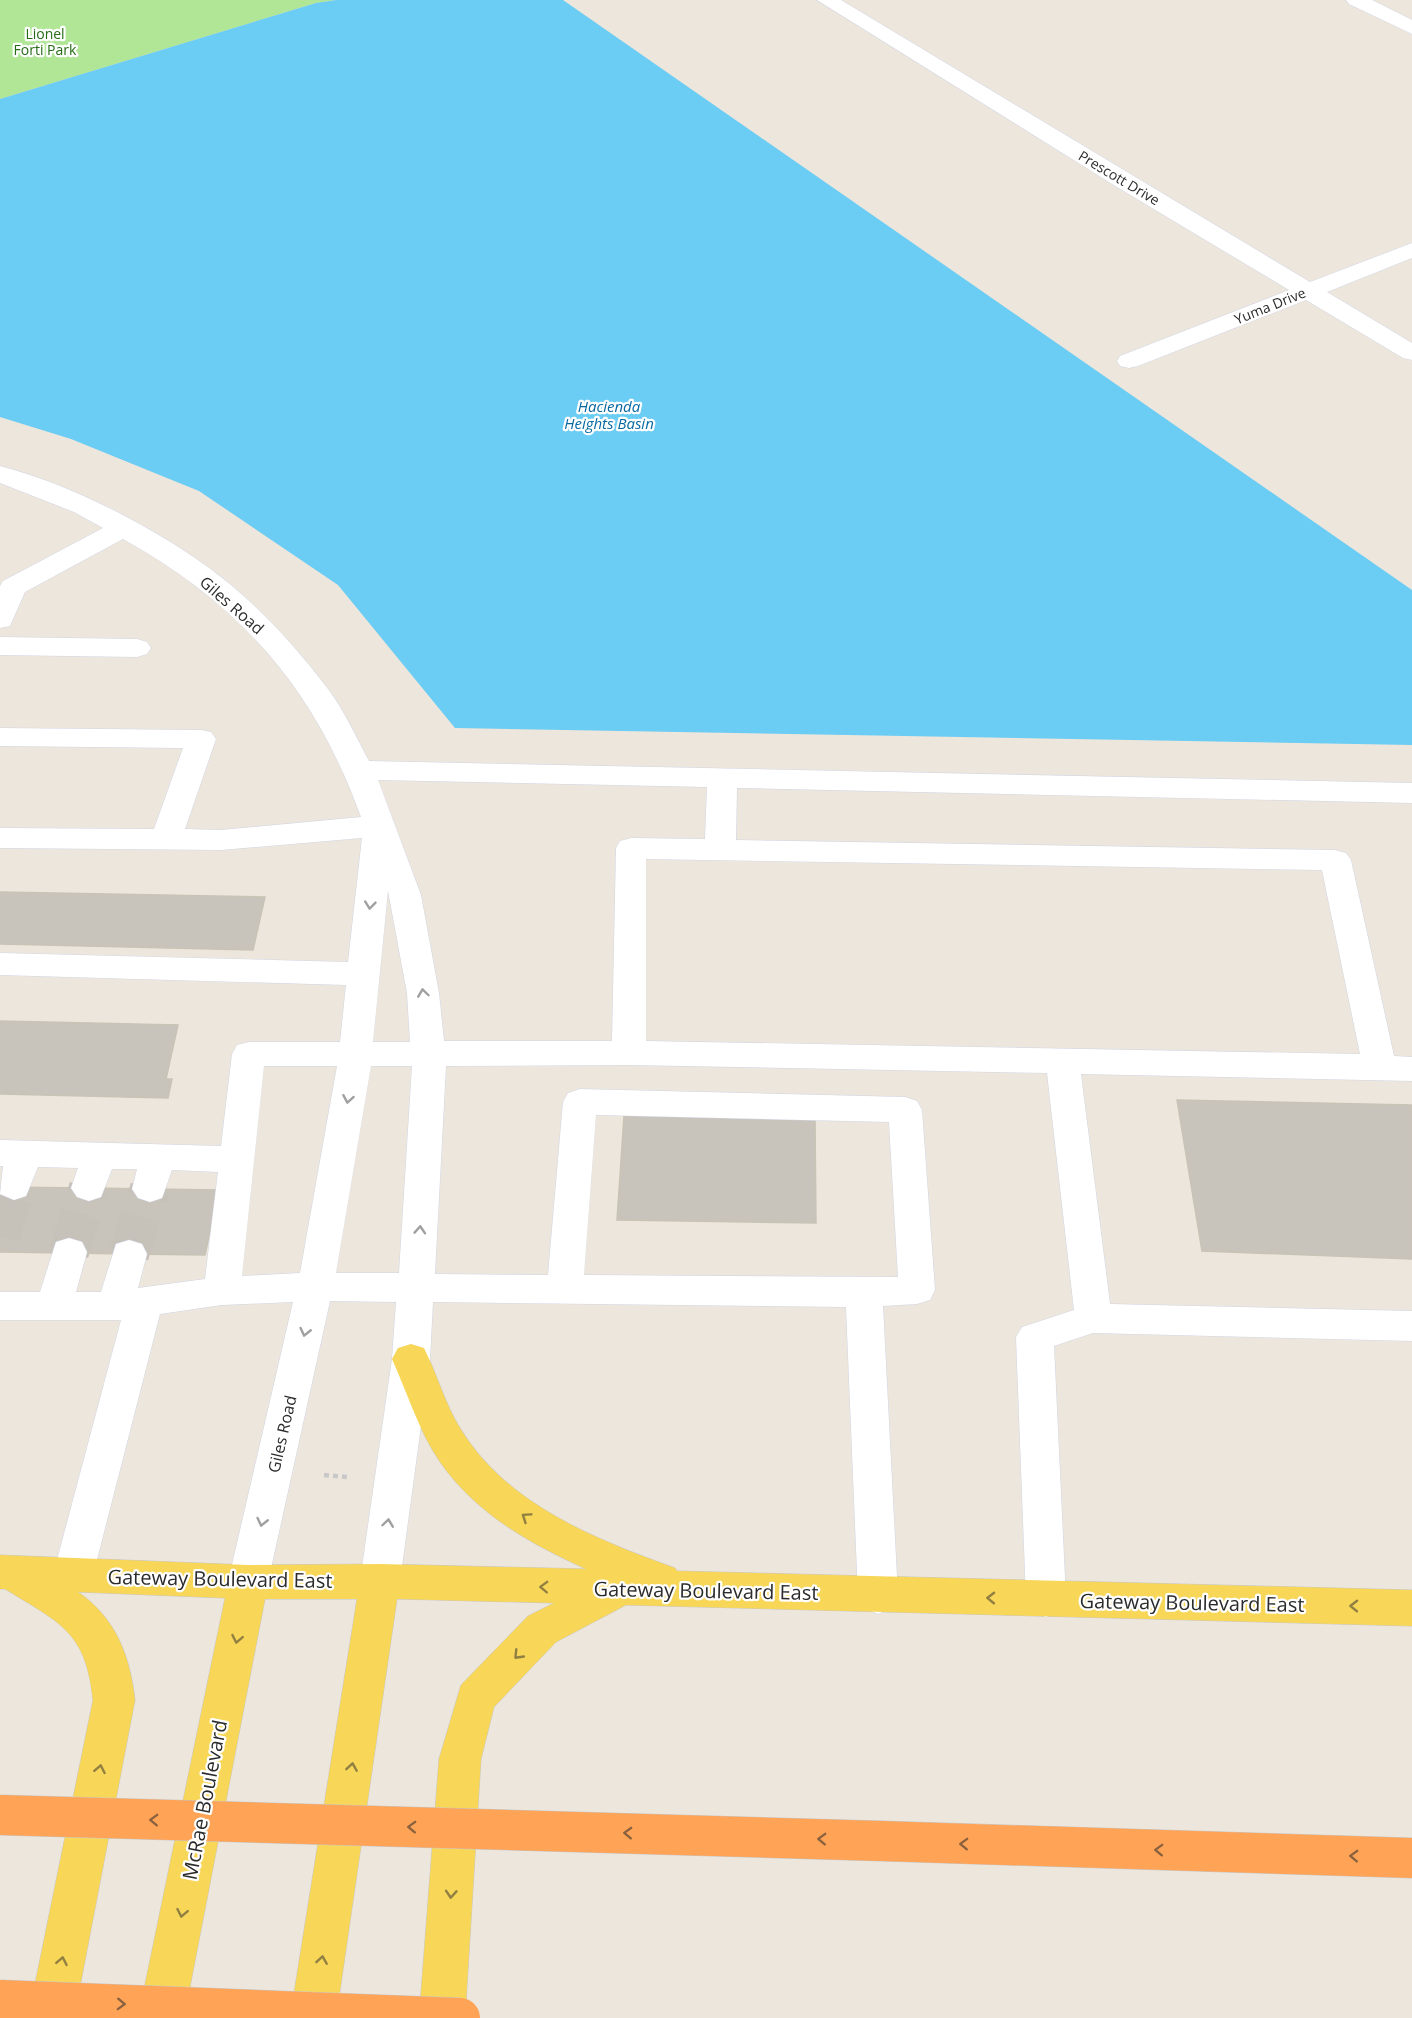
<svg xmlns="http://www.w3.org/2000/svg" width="1412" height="2018" font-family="'Open Sans',sans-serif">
	<rect width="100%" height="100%" fill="#ede6dc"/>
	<path fill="#b0e696" d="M0,0H336L316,3L0,99Z"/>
	<path fill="#6bccf4" d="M336,0H563L1412,590V745L455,728L338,585L199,491L71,439L0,417V99L316,3Z"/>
	<path fill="#c9c4bb" stroke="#c9c3b6" stroke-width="1.5" d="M0,892L265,897L253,950L0,944Z
		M0,1021L178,1025L166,1079H172L168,1098L0,1094Z
		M1177,1100L1412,1105V1259L1202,1251Z
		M624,1116L815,1118L816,1223L617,1220Z
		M0,1187L89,1188L219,1190L205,1255L129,1254L0,1252Z"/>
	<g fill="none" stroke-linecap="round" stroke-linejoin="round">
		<path stroke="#c6c1b9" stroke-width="40" stroke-dasharray="40 20" stroke-linecap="butt" d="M0,1236L14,1187
			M69,1252L89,1188
			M129,1254L150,1189"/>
		<g stroke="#d1d5e4" stroke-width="1">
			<path id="minor" d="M817,0H841L1310,282L1412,243V258L1327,292L1412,343V360L1403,358L1306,300L1138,366L1129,368L1120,366L1117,361L1120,356L1289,290L1112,184Z
				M1346,0H1372L1412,20V34L1349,4Z
				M0,466C75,485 172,536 231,585C267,615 300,652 328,689C344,710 356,737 369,761L1412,783V803L737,788L736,840L1335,850L1346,853L1351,860L1394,1056L1412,1057V1081L1081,1074L1110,1304L1412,1311V1341L1093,1333L1054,1346L1066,1599L1060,1611L1046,1617L1032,1611L1026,1599L1016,1337L1022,1327L1074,1310L1047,1073L629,1065L446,1066L435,1274L548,1275L563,1102L568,1093L580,1089L905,1097L917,1101L922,1110L935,1290L930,1300L917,1304L883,1306L898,1596L892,1608L878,1614L864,1608L858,1596L846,1307L433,1302L430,1359L400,1581L394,1593L380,1598L366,1593L360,1581L392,1359L396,1302L330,1301L268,1582L262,1594L248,1599L234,1594L228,1582L293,1302L222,1305L160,1314L93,1575L87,1587L73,1592L59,1587L53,1575L121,1320H0V1292H40L56,1242L69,1238L82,1242L87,1252L76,1292H101L116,1244L129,1240L142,1244L147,1254L138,1288L205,1279L218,1172L172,1170L162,1198L150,1202L138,1198L132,1189L137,1169H112L101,1197L89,1201L77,1197L71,1188L78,1168L38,1167L26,1196L14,1200L0,1194L3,1166H0V1140L221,1146L232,1054L237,1045L249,1042H340L346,985L0,975V953L348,962L362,838L221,850L0,848V828L154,829L183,748L0,746V728L201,730L211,732L216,739L185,829L221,830L361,817C315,690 242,605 123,539L25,592L10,626L0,628V586L3,581L103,528L74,512L0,483ZM378,780L707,787L705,839L631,838L620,841L616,848L612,1041H444L439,993L421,895ZM646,859L1322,870L1360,1054L646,1041ZM388,891L407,993L410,1042H373ZM264,1066H337L300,1273L242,1276ZM371,1066H412L399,1273H336ZM596,1115L889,1122L898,1277L584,1275Z
				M0,637L137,639L147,642L151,648L147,654L137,657L0,655Z"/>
		</g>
		<g stroke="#c8c8c8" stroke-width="1">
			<path id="major" d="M411,1344L424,1348C437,1374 445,1404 460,1428C507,1505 595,1539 675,1568L677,1571L1412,1590V1626L626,1605L556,1642L494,1707L481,1759L465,2018H419L439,1759L461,1685L528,1616L554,1603L397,1599L336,2018H290L357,1599H265L184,2018H138L225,1598L78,1592C116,1618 130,1656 135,1700L74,2018H28L93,1700C86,1631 60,1623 5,1589H0V1555L248,1565L380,1564L586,1569C526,1542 468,1509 433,1451C416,1422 406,1390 392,1359L398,1348Z"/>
		</g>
		<g stroke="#c8c8c8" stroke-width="1">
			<path id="highway" d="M881,1821L1412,1838V1878L881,1861L866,1855L859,1841L866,1827Z"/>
		</g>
		<path stroke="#c8c8c8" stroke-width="4.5" stroke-dasharray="5 4" stroke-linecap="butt" d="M324,1475L347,1477"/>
		<use href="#minor" fill="#fff" fill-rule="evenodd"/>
		<use href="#major" fill="#f7d658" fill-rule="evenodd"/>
		<use href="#highway" fill="#ffa356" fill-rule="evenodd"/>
		<g stroke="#c8c8c8" stroke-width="41" stroke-linecap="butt">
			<path id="highway-bridge" d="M0,1815L881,1841
				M0,2000L460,2018"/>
		</g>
		<use href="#highway-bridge" stroke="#ffa356" stroke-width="40"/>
	</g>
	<defs><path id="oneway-chevron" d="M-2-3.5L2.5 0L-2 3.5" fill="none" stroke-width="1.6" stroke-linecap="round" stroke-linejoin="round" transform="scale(1.5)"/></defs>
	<g stroke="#a0a0a0">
		<use href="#oneway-chevron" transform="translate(370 905) rotate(96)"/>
		<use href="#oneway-chevron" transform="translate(423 993) rotate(-98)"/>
		<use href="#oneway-chevron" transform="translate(348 1099) rotate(100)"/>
		<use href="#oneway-chevron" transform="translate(420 1230) rotate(-86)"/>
		<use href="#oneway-chevron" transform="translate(305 1332) rotate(103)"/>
		<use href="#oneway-chevron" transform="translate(262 1522) rotate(103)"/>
		<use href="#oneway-chevron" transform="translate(388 1523) rotate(-82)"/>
	</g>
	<g stroke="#918042">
		<use href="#oneway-chevron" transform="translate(526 1517) rotate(-146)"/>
		<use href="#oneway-chevron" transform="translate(544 1587) rotate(-178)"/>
		<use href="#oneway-chevron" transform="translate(991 1598) rotate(-179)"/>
		<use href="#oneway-chevron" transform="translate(1354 1606) rotate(-179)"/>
		<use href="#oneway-chevron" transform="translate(237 1639) rotate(101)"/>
		<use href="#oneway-chevron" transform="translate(518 1655) rotate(134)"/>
		<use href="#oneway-chevron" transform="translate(352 1767) rotate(-81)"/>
		<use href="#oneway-chevron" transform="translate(100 1769) rotate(-79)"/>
		<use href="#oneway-chevron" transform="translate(451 1894) rotate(94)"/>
		<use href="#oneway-chevron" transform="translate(182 1913) rotate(101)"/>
		<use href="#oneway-chevron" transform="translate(322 1960) rotate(-81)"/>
		<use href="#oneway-chevron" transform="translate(62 1961) rotate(-79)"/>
	</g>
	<g stroke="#8a613e">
		<use href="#oneway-chevron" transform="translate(154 1820) rotate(-178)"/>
		<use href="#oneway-chevron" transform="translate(412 1827) rotate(-178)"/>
		<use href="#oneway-chevron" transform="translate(628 1833) rotate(-178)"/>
		<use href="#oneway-chevron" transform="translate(822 1839) rotate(-178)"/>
		<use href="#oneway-chevron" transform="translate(964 1844) rotate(-178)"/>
		<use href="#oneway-chevron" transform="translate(1159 1850) rotate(-178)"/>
		<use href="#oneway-chevron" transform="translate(1354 1856) rotate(-178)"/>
		<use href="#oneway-chevron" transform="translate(121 2004) rotate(2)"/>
	</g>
	<g text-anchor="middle" stroke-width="4.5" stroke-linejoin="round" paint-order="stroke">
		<g font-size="14" fill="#266c17" stroke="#fff">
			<text x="45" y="39">Lionel<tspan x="45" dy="16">Forti Park</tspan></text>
		</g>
		<g font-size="14" fill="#2b2b2b" stroke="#fff">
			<text transform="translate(1119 178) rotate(31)" y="5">Prescott Drive</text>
			<text transform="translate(1270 306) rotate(-22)" y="5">Yuma Drive</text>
		</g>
		<g font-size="15" font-style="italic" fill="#0769a2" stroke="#fff">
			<text x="609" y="412">Hacienda<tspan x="609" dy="17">Heights Basin</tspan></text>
		</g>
		<g font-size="16" fill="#2b2b2b" stroke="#fff">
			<text transform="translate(232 605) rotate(41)" y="6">Giles Road</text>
			<text transform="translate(282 1434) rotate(-77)" y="6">Giles Road</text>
		</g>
		<g font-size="20" fill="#2b2b2b" stroke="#fff">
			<text transform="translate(220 1579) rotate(1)" y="7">Gateway Boulevard East</text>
			<text transform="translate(706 1591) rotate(1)" y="7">Gateway Boulevard East</text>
			<text transform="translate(1192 1603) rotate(1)" y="7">Gateway Boulevard East</text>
			<text transform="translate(205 1800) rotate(-79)" y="7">McRae Boulevard</text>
		</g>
	</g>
</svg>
